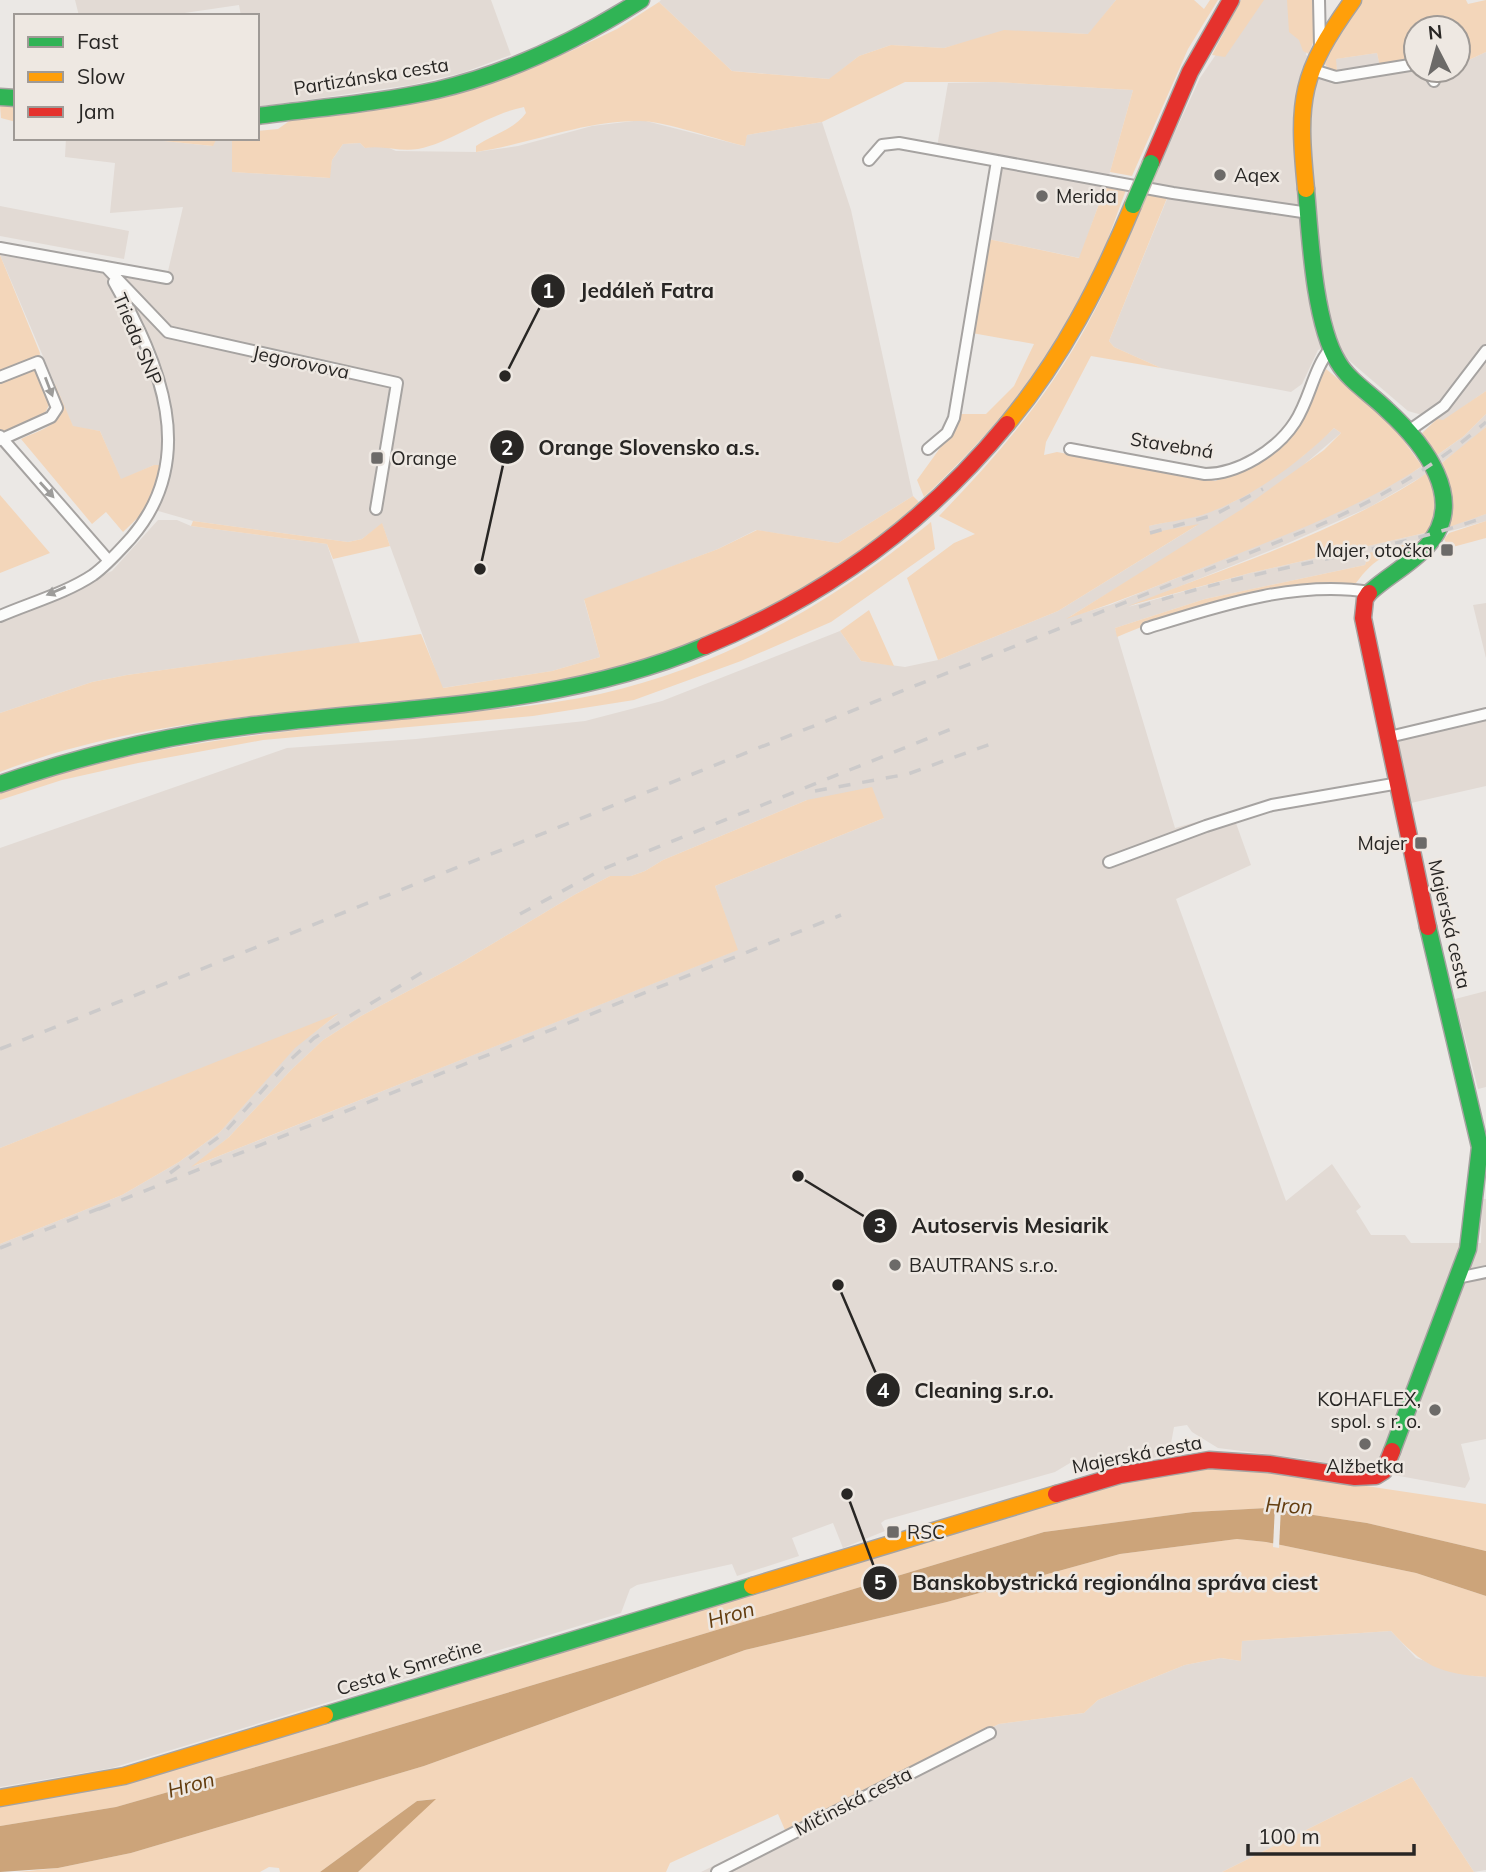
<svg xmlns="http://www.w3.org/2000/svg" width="1486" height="1872" font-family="Mulish,sans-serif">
	<rect width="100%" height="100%" fill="#ebe8e5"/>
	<path fill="#e2dad4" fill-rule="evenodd" d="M75,0H491L511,55L462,73L411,85L257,107V16H241L239,5L164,16H79Z
		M661,0H1116L1089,34L1007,31L944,48L891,45L859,56L830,79L732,71L659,2Z
		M1253,0H1306L1309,31L1306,55L1329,70L1337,71L1335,59L1377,53L1380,66L1416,59V70H1435L1438,75L1458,70V65L1486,52V391L1443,421L1408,411L1331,345L1318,350L1302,384L1291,392L1161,368L1114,347L1109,341L1167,199L1147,195L1151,184L1200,78Z
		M995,82L1133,90L1110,172L1080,258L988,239L1001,159L937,147L948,83Z
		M642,120L744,146L747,135L822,122L851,210L913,496L838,543L756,530L718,549L584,600L600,657L552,671L442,688L382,524L362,539L348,542L193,521L148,508L154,465L121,480L100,431L73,427L0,255L165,284L183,207L110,213L115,163L65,157L66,138H134L212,146L217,138H232L233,172L329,178L332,160L343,144L360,143L365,148L382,145L396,151L476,152L518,146L592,126Z
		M0,206L129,231L124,259L0,236Z
		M1486,414V427L1470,442L1423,476L1370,507L1279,547L1128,607L1250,573L1429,532L1486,514V521L1369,554L1365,565L1205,599L1115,628L1175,828L1232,812L1251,865L1176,899L1286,1201L1332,1164L1361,1207L1356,1211L1371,1235H1405L1411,1243H1481L1482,1199H1486V1439L1461,1444L1470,1479L1465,1488L1306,1459L1218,1448L1192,1432L1187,1425L1174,1427L1170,1449L1163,1456L1131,1462L1077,1466L1070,1463L1055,1472L885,1520L881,1523L885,1531L843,1548L833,1523L792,1538L799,1556L737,1576L732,1564L637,1585L630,1589L621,1613L112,1768L0,1787V1244L122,1195L179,1162L220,1132L295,1047L337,1015L0,1148V848L287,748L416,739L585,721L662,701L840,631L861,661L905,667L938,660L1058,611L1196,526L1150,535L1148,526L1201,515L1235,501L1303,456L1334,428L1341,433L1293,474L1221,524L1069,617L1110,605L1276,538L1364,499L1418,469L1464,436ZM807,800L884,818L715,886L737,950L194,1166L229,1137L291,1070L323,1040L361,1016L457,965L574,895L610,876H631L645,871L663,860Z
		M158,520H177L191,526L327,544L360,643L127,675L92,682L0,713V622L112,571Z
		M1486,603V658L1473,605Z
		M1486,709V786L1411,803L1392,731Z
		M1486,991V1087L1478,1089L1455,999Z
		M1391,1631L1416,1658L1474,1676L1486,1677V1870L1474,1872L1412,1777L1222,1872H701L999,1724L1084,1713L1098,1700L1185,1665L1221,1658L1241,1661L1242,1641Z"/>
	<path fill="#f3d6ba" d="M1116,0H1194L1204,9L1210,0H1218L1188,49L1132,176L1110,172L1133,90L995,82H905L822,122L747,135L745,146C718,140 664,121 640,121C585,120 530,144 476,152V146C492,135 515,129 526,113L524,107C485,115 453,142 418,149C399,152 384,145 365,148L360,143L343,144L332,160L330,178L232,172V138H257V131L278,129L295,117L471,88L571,51L617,29L659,2L732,71L829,79L859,56L891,45L944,48L1004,30L1088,34Z
		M1241,0H1264L1225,57L1212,55Z
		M1287,0H1313V42L1309,54L1303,51L1299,40L1289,32Z
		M1361,0H1466L1468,4L1486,0V52L1458,65V28H1416V59L1380,67L1377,53L1336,59L1337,71L1329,70L1323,61Z
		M0,105L16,106V122L1,118Z
		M134,138H217L213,146Z
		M1106,185L1126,190C1114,221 1104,253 1089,284C1049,366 990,435 924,497L917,480L948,437L959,414H986L1014,386L1034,344L972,333L988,239L1079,258Z
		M1147,195L1167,198L1109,341L1114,347L1161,368L1091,356L1046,442L1044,455L1057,452L1215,481L1240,472L1279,444L1326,369L1388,419L1422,466C1365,505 1295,531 1230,557C1176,578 1122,601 1066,619L1242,509L1324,450L1341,433L1334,428C1298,464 1251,498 1202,515C1185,520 1166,522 1149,526L1150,533L1199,524L1058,611L938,660L907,578L954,543L975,534L939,516C984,470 1027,421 1062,367C1097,314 1122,254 1147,195Z
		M0,255L40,353L37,369L49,405L44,415L0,433Z
		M55,384L73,426L100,431L121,479L154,465H163L148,508L123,532L106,512L92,524L21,439C34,432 65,425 60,405C58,397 53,391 55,384Z
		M1486,391V414L1464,436L1433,458L1420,435L1437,419L1443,420Z
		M1486,427V514L1449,527L1452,502L1438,466Z
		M1430,471C1437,495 1439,509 1429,532L1250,573L1128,606C1225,568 1344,531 1430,471Z
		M0,495L50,553L0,573Z
		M913,496L919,502C820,593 700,653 568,679C379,716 182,701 0,772V713L92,682L127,675L421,634L443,688L552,671L600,657L584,599L718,549L757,530L838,543Z
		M193,521L348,542L362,539L382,523L390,546L333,559L327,544L191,526Z
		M1486,521V538L1449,548L1444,539L1449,533Z
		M931,522L935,549L831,622L741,661L634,700L533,716L263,740L138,763L62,780L0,800V793C140,743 270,733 416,718C477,711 539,707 600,694C724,666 833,602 931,522Z
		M1428,539C1414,553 1403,549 1386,556C1374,561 1364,572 1356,583C1269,593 1199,601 1117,637L1115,628L1205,599L1365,565L1369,553Z
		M869,610L894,666L861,661L840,631Z
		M872,787L884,818L715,886L738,950L191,1167L229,1137L291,1070L323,1040L361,1016L457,965L574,895L610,876H631L645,871L663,860L807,800Z
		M339,1013L295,1048L220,1132L179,1162L122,1195L0,1244V1148Z
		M1240,1467L1486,1504V1551L1367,1523L1267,1508L1193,1512L1044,1532L336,1744L116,1807L0,1826V1803L952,1530L1010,1518L1100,1485L1183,1469Z
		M1237,1539L1266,1542L1416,1573L1486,1596V1677C1439,1674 1422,1665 1391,1631L1242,1641L1241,1661L1221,1658L1185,1665L1098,1700L1084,1713L999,1724L785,1830L778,1814L670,1863L666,1872H358L434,1799L417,1801L320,1872H280L279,1868L269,1867L260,1872H17L58,1868L131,1853L424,1766L745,1650L947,1602L1120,1554Z
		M1412,1777L1474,1872H1222Z"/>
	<path fill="#cca47a" d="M1267,1508L1367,1523L1486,1551V1596L1416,1573L1266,1542L1237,1539L1120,1554L947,1602L745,1650L424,1766L131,1853L58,1868L0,1872V1826L116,1807L336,1744L1044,1532L1193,1512Z
		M436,1799L358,1872H320L417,1801Z"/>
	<path fill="#ebe8e5" d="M1275,1506L1281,1507L1279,1548L1273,1547Z"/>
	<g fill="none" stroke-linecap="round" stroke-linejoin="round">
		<g stroke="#a6a3a1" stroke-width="14">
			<path id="street" d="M1319,0L1320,46
				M1310,69L1336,77L1416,64
				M1427,70L1434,81
				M869,160L882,145L899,143L1173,193L1309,213
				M0,248L167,278
				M106,267L168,332L397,383L376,509
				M0,377L38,362L57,408L51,417L0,440
				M1407,432L1444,406L1486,351
				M0,436L109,561
				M928,449L947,433L954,418L997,161
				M1070,449L1205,474C1238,474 1277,450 1295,422C1310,399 1313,370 1330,349
				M0,616C30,603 66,593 93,575C107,565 119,551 131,538C200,458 160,363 114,282
				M1147,628C1218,606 1295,580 1370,592
				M1389,737L1486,714
				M1109,862L1206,826L1272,805L1399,783
				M1457,1278L1486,1272
				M717,1872L990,1733"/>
		</g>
		<g stroke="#a6a3a1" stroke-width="19">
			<path id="fast" d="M0,97L16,98
				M257,116C317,108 378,103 437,90C510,73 578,40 641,0
				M1306,189C1310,236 1314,322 1338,362C1349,381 1371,394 1387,410C1423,443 1469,500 1427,546C1410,565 1387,576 1369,593
				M0,784C81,756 162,736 247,726C401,707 561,707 705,646
				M1392,1451L1468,1249L1480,1147L1428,927
				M325,1715L752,1586"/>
		</g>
		<g stroke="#a6a3a1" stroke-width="19">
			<path id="slow" d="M1306,189C1297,99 1300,74 1353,0
				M1007,424C1062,358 1100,284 1133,205
				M752,1586L1056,1494
				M0,1798L124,1776L325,1715"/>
		</g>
		<g stroke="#a6a3a1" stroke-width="19">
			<path id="jam" d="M1151,163L1190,72L1231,0
				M1369,593L1365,599L1363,618L1428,927
				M705,646C824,597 925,524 1007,424
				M1056,1494L1120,1475L1209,1460L1269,1464L1355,1477L1376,1476L1384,1471L1392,1451"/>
		</g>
		<use href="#street" stroke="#fcfcfb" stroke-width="10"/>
		<use href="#fast" stroke="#30b455" stroke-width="16"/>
		<use href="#slow" stroke="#ff9f0a" stroke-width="16"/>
		<use href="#jam" stroke="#e5322d" stroke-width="16"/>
		<path stroke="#cccaca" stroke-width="3.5" stroke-dasharray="12 12" stroke-linecap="butt" d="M1150,533L1214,515L1263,489
			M1139,607C1253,568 1373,556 1486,517
			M815,791L908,774L999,741
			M520,914L603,869L954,728
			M0,1049L1315,527C1377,500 1435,467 1486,422
			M170,1173L224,1133L289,1061L314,1038L431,967
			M99,1209L841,915
			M0,1248L108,1205"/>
		<g stroke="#beb5ac" stroke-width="19" stroke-linecap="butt">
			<path id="fast-bridge" d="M1133,205L1151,163"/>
		</g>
		<use href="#fast-bridge" stroke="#30b455" stroke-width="16"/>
	</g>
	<defs><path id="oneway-solid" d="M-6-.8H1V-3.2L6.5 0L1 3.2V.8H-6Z" transform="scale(1.75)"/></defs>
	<g fill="#9d9c9a">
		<use href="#oneway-solid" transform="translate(49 387) rotate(69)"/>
		<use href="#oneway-solid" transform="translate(47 490) rotate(48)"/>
		<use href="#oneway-solid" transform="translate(56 591) rotate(157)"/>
	</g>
	<g fill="#6c6a68" stroke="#eee8e2" stroke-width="2.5">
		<circle cx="1220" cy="175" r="7"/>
		<circle cx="1042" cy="196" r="7"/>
		<rect x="370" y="451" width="14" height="14" rx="3.5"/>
		<rect x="1440" y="543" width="14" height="14" rx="3.5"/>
		<rect x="1414" y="836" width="14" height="14" rx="3.5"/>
		<circle cx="895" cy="1265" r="7"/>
		<circle cx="1435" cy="1410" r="7"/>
		<circle cx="1365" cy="1444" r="7"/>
		<rect x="886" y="1525" width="14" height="14" rx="3.5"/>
	</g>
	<g text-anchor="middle" stroke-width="5" stroke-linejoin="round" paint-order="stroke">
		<g font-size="19" fill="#282624" stroke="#eee8e2">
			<text transform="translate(371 76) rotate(-9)" y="7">Partizánska cesta</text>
			<text transform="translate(138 339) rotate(67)" y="7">Trieda SNP</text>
			<text transform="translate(301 362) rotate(12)" y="7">Jegorovova</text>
			<text transform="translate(1172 445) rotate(9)" y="7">Stavebná</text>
			<text transform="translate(1450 924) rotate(77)" y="7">Majerská cesta</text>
			<text transform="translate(1137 1454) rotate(-11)" y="7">Majerská cesta</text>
			<text transform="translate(409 1667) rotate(-17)" y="7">Cesta k Smrečine</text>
			<text transform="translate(853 1801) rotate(-27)" y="7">Mičinská cesta</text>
		</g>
		<g font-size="19" fill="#282624" stroke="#eee8e2" text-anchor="start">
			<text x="1234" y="182">Aqex</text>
			<text x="1056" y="203">Merida</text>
			<text x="391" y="465">Orange</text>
			<text x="1433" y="557" text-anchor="end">Majer, otočka</text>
			<text x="1407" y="850" text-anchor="end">Majer</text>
			<text x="909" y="1272">BAUTRANS s.r.o.</text>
			<text x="1421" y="1406" text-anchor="end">KOHAFLEX,<tspan x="1421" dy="22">spol. s r. o.</tspan></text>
			<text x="1365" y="1473" text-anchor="middle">Alžbetka</text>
			<text x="907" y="1539">RSC</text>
		</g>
		<g font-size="21" font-style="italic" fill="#633d0f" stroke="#eee8e2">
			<text transform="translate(1289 1506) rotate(3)" y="7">Hron</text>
			<text transform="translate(731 1615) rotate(-16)" y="7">Hron</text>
			<text transform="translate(191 1785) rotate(-15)" y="7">Hron</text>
		</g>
	</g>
	<path fill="none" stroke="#282624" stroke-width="2.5" d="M505 376L548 291M480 569L507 447M798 1176L880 1226M838 1285L883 1390M847 1494L880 1583"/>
	<g fill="#282624" stroke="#eee8e2" stroke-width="2.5">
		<circle cx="505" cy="376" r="7"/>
		<circle cx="480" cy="569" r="7"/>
		<circle cx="798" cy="1176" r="7"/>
		<circle cx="838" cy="1285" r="7"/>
		<circle cx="847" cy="1494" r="7"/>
		<circle cx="548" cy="291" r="18"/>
		<circle cx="507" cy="447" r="18"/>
		<circle cx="880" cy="1226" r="18"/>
		<circle cx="883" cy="1390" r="18"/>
		<circle cx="880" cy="1583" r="18"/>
	</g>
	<g font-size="21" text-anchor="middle" font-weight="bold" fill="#fff">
		<text x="548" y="298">1</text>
		<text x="507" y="455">2</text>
		<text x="880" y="1233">3</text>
		<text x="883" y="1398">4</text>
		<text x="880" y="1590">5</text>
	</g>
	<g font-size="21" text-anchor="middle" font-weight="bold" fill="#282624" stroke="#eee8e2" stroke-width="5" stroke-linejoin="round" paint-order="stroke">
		<text x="647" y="298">Jedáleň Fatra</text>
		<text x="649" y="455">Orange Slovensko a.s.</text>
		<text x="1010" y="1233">Autoservis Mesiarik</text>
		<text x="984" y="1398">Cleaning s.r.o.</text>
		<text x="1115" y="1590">Banskobystrická regionálna správa ciest</text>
	</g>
	<rect x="14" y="14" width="245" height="126" fill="#eee8e2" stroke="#9f9a96" stroke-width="2"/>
	<rect x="28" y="37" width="35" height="10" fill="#30b455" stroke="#9f9a96" stroke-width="2"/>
	<text x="77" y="49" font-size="21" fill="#282624">Fast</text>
	<rect x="28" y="72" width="35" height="10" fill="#ff9f0a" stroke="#9f9a96" stroke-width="2"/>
	<text x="77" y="84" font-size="21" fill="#282624">Slow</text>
	<rect x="28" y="107" width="35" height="10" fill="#e5322d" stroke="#9f9a96" stroke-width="2"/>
	<text x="77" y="119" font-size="21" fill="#282624">Jam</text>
	<g transform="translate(1437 49) rotate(354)"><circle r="33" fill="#eee8e2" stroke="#9f9a96" stroke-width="2"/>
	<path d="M0-5L12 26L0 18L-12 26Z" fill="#6c6a68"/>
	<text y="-10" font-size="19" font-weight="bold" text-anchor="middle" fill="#282624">N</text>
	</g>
	<path d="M1248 1844v10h166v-10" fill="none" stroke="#282624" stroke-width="3.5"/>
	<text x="1258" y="1844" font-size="21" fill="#282624" stroke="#eee8e2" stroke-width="5" paint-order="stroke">100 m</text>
</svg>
